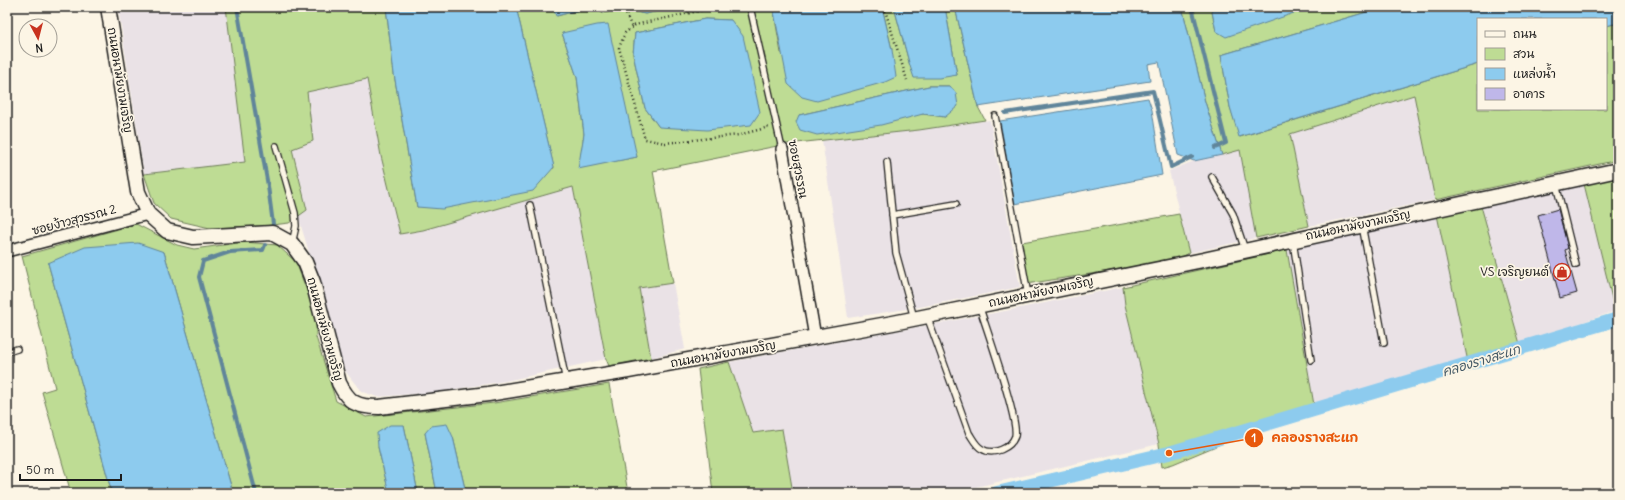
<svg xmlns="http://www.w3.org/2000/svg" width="1625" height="500" font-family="Delius,'Playpen Sans Thai',sans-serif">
	<rect width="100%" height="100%" fill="#fcf5e5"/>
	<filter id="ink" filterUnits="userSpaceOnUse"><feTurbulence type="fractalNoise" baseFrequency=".025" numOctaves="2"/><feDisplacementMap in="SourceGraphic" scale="8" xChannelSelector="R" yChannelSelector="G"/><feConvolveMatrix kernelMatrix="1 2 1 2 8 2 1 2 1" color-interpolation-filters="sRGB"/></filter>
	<g filter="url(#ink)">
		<path fill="#eae2e6" d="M118,7H226L245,162L144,174Z
			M367,79L381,156L400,234L423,230L573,187L606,359L506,381L437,392L377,397L361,391L345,371L298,216L307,210L292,148L313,141L307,92Z
			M1415,95L1435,200L1309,226L1290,134Z
			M990,120L1020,287L920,307L848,318L822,140L919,130Z
			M1240,150L1256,238L1189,253L1169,171L1194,161Z
			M1584,184L1615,311L1520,344L1481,206Z
			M1437,215L1468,362L1314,405L1287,250Z
			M673,283L685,349L651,358L639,288Z
			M1123,287L1125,305L1159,444L950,493H793L782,430L753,433L729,362L1010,310Z"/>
		<path fill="#bedc94" stroke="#6d7c58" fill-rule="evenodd" d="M226,7H386L394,74L417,207L554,168L516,7H553L557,16L591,7H627L628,10L645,14L676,7H779L774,13L781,53L892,50L882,7H894L910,66L957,75L945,7H955L978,107L985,120L919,130L787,144L653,171L673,283L639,288L651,358L609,366L606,359L573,187L423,230L400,234L381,156L367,79L307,92L313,141L292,149L307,210L289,223L264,226L210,228L171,219L154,203L144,174L245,162ZM705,19L731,20L659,127L645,108L633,54L635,33ZM562,33L637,157L579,168L584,134L577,77ZM929,86H950L945,117L923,114L799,115Z
			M1182,7H1211L1216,31L1311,7H1384L1221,55L1230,107L1240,137L1478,64V109H1606V26L1618,23V160L1435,200L1414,95L1290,134L1309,226L1256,238L1240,150L1222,155L1205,102Z
			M1618,176V310L1615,311L1584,184Z
			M1481,206L1520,344L1468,362L1437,215Z
			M1179,214L1189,253L1174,261L1026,284L1022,242Z
			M136,224L177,245L194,249L245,242L277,245L296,262L316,315V337L336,401L366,417L494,403L609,384L628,493H466L453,437L425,433L437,493H418L404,425L378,447L389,493H233L164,252L48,263L112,493H71L42,392L55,388L22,256Z
			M1287,250L1314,405L1173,464L1162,467L1159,444L1125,305L1123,287Z
			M729,362L753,433L782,429L793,493H713L698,369Z"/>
		<path fill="#8dcbee" stroke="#60859a" d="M386,7H516L554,167L533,191L442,209L417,207L394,74Z
			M553,7H591L556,16Z
			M627,7H676L645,14L628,10Z
			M779,7H882L892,50L896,77L885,82L817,101L802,97L788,84L774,12Z
			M894,7H945L957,75L939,78H914L910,66Z
			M955,7H1182L1205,102L1222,155L1194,161L1178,155L1159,62L1148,64L1150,81L978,107Z
			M1211,7H1311L1226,37L1216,31Z
			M1384,7H1618V23L1606,26V19H1478V64L1239,137L1230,107L1221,55Z
			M705,19L731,20L743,36L760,112L751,125L707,130L659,127L645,108L633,54L635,33Z
			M608,24L637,157L578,169L584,134L577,77L562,33L597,25Z
			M929,86H950L956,93L958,106L945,117L923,114L881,125L817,135L800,130L796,122L799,115Z
			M1148,98L1152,110L1162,175L1015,204L1000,121Z
			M138,243L164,252L233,493H112L48,263L85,247Z
			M447,424L453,437L466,493H437L425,433L431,426Z
			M390,425H404L418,493H389L378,447L377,433Z"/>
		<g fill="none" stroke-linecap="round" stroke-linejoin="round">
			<path stroke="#60859a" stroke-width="4" d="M237,7L268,186L273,224
				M1192,7L1226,143L1215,148
				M1005,113L1153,91L1171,167L1192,157
				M256,493L199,277L203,261L230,252L263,250L265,245"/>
			<path stroke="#8dcbee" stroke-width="14" d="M997,493L1169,453L1618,319"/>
		</g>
		<path fill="#bfb7e9" stroke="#1c1c1c" d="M601,7H617L618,10L602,13Z
			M1558,209L1568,248L1565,250L1577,293L1560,298L1538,215Z"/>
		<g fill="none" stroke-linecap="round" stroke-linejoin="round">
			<g stroke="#1c1c1c" stroke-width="8">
				<path id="service" d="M750,7L782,149
					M995,116L1028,295
					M276,146L295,213L296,226L292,244
					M887,162L896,253L914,318
					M1212,177L1233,214L1245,250
					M1556,184L1576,265
					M530,205L566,381
					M892,215L956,204
					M1362,225L1384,343
					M1293,241L1311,360
					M927,316L969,433C973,439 976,446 982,449C993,456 1011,448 1015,436C1019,419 986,328 979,305
					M7,352L17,349"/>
			</g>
			<g stroke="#1c1c1c" stroke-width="14">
				<path id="minor" d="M782,149L815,337
					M7,251L148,214"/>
			</g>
			<g stroke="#1c1c1c" stroke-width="17">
				<path id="tertiary" d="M108,7L138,192L148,214L167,231L193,237L272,233L292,244L305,262L313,282L339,383C349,403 356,407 379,407L488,394L628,371L893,323L1203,260L1618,170"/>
			</g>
			<path stroke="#1c1c1c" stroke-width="2.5" stroke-dasharray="1 3" stroke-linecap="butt" d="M623,7L632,28
				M717,7L635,25L625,33L619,48L645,139L665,143L739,135L769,127
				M884,7L907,80"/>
			<use href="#service" stroke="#fcf5e5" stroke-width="5.5"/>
			<use href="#minor" stroke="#fcf5e5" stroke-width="11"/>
			<use href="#tertiary" stroke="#fcf5e5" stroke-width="14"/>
		</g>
	</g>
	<defs>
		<g id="shop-ring" transform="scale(0.9)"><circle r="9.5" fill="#fcf5e5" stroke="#c8321e" stroke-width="1.5"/><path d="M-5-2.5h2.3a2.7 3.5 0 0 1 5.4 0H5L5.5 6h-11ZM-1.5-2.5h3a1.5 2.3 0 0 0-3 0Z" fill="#c8321e"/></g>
	</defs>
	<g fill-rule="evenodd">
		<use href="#shop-ring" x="1562" y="272"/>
	</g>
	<g text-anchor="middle" stroke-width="3.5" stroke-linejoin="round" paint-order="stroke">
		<g font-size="12" fill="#1c1c1c" stroke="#fcf5e5">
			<text transform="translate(120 80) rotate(81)" y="4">ถนนอนามัยงามเจริญ</text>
			<text transform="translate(798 169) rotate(79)" y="4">ซอยสุวรรณ</text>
			<text transform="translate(74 220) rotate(-15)" y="4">ซอยง้าวสุวรรณ 2</text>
			<text transform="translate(1358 225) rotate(-12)" y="4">ถนนอนามัยงามเจริญ</text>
			<text transform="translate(1041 292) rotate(-12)" y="4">ถนนอนามัยงามเจริญ</text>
			<text transform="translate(325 329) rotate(75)" y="4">ถนนอนามัยงามเจริญ</text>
			<text transform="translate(723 354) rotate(-10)" y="4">ถนนอนามัยงามเจริญ</text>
		</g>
		<g font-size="12" fill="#1c1c1c" stroke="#fcf5e5" text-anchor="end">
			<text x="1549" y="276">VS เจริญยนต์</text>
		</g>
		<g font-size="13" font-style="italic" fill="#445966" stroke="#fcf5e5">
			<text transform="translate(1481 360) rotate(-17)" y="5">คลองรางสะแก</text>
		</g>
	</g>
	<path fill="none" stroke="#e8590c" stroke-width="1.5" d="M1169 453L1254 438"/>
	<g fill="#e8590c" stroke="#fcf5e5" stroke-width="1.5">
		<circle cx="1169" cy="453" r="4"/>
		<circle cx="1254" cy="438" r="10"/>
	</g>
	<g font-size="12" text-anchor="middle" font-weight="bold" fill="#fff">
		<text x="1254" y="442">1</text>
	</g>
	<g font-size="13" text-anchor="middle" font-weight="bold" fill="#e8590c" stroke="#fcf5e5" stroke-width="3.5" stroke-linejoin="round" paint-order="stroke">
		<text x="1315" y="442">คลองรางสะแก</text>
	</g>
	<rect width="1625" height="500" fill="none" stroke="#fcf5e5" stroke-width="24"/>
	<rect x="12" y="12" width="1601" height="476" fill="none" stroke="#1c1c1c" stroke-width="1.5" filter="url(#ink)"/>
	<rect x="1477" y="18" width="130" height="92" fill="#fcf5e5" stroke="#a29e95"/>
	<rect x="1485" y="31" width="20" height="6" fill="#fcf5e5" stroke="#a29e95"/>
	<text x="1513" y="38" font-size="12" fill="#1c1c1c">ถนน</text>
	<rect x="1485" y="48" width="20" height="12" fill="#bedc94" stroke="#a29e95"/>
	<text x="1513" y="58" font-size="12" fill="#1c1c1c">สวน</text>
	<rect x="1485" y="68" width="20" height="12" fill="#8dcbee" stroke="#a29e95"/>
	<text x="1513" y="78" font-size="12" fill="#1c1c1c">แหล่งน้ำ</text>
	<rect x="1485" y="88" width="20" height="12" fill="#bfb7e9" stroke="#a29e95"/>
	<text x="1513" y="98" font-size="12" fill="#1c1c1c">อาคาร</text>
	<g transform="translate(38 38) rotate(173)"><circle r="19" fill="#fcf5e5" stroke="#a29e95"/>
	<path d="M0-3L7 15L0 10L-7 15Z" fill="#c8321e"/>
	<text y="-6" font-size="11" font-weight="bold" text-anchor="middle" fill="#1c1c1c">N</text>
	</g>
	<path d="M20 474v6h101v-6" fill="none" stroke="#1c1c1c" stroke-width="2"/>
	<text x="26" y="474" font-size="12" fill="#1c1c1c" stroke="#fcf5e5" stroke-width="3" paint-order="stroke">50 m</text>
</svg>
